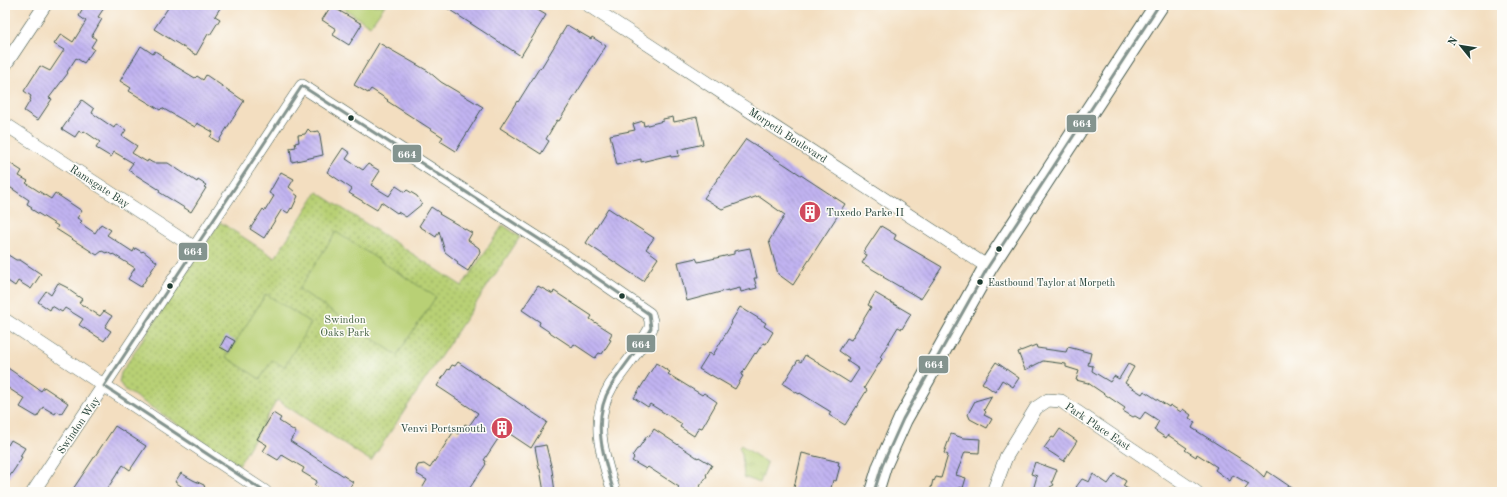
<svg xmlns="http://www.w3.org/2000/svg" width="1507" height="497" font-family="'Old Standard TT',serif">
	<defs>
		<pattern id="grass-tufts" width="24" height="20" patternUnits="userSpaceOnUse"><rect width="24" height="20" fill="#b8d075"/><path d="M3 7l-1-3M5 7V3M7 7l1-3M15 17l-1-3M17 17v-4M19 17l1-3" fill="none" stroke="#95aa61"/></pattern>
		<pattern id="park-dots" width="8" height="8" patternUnits="userSpaceOnUse"><rect width="8" height="8" fill="#b8d075"/><path d="M2 2h.1M6 6h.1" fill="none" stroke="#95aa61" stroke-width="1.8" stroke-linecap="round"/></pattern>
		<pattern id="building-back-hatch" width="6" height="6" patternUnits="userSpaceOnUse"><rect width="6" height="6" fill="#c1b3f1"/><path d="M-1 5l2 2M0 0l6 6M5-1l2 2" fill="none" stroke="#9c93c4"/></pattern>
	</defs>
	<rect width="100%" height="100%" fill="#fdfcf7"/>
	<filter id="ink" filterUnits="userSpaceOnUse"><feTurbulence type="fractalNoise" baseFrequency=".025" numOctaves="2"/><feDisplacementMap in="SourceGraphic" scale="8" xChannelSelector="R" yChannelSelector="G"/><feConvolveMatrix kernelMatrix="1 2 1 2 8 2 1 2 1" color-interpolation-filters="sRGB"/></filter>
	<filter id="wash" filterUnits="userSpaceOnUse"><feTurbulence type="fractalNoise" baseFrequency=".012" numOctaves="4" result="noise"/><feDisplacementMap in="SourceGraphic" scale="16" xChannelSelector="R" yChannelSelector="G"/><feGaussianBlur stdDeviation="0.9" result="paint"/><feColorMatrix in="noise" values="0 0 0 0 0 0 0 0 0 0 0 0 0 0 0 0 0 1.4 0 .05"/><feComposite in="paint" operator="in"/></filter>
	<g filter="url(#wash)">
		<rect width="100%" height="100%" fill="#f3dec0"/>
		<path fill="url(#grass-tufts)" stroke="#6c8654" d="M741,445L767,463L760,483L744,477L742,454L739,447Z"/>
		<path fill="url(#park-dots)" stroke="#6c8654" d="M317,192L462,286L503,225L520,237L371,461L277,400L239,465L124,389L119,382L121,373L220,222L275,258Z"/>
		<path fill="#b8d075" stroke="#6c8654" d="M339,5H385L370,26Z
			M336,232L436,297L397,355L299,289Z
			M266,294L311,323L284,367L272,360L260,379L226,357Z"/>
		<g id="blocks">
			<path fill="url(#building-back-hatch)" d="M85,5H106L98,17L102,19L92,36L96,39L91,47L94,49L84,63L76,58L67,72L68,73L49,98L52,99L38,120L24,111L31,99L30,98L31,96L24,91L40,66L50,71L64,50L54,44L61,34L73,42L86,21L79,16Z
				M170,5H222L215,16L220,19L210,35L208,34L196,55L154,29Z
				M442,5H524L529,8L531,6L546,15L521,56Z
				M331,6L362,24L349,45L333,35L336,29L322,20Z
				M567,25L591,39L592,37L606,46L559,121L557,120L546,139L549,141L541,154L500,128L517,101L518,102L540,67L541,68Z
				M379,43L428,71L441,82L483,107L456,151L440,141L443,137L387,101L388,100L371,89L368,93L354,85Z
				M141,46L153,54L155,51L163,56L162,58L195,78L197,76L203,80L206,75L244,101L218,142L210,137L213,132L197,123L195,127L162,108L160,110L129,91L131,88L120,81Z
				M82,100L94,109L92,113L114,128L116,124L126,130L122,136L137,146L132,153L147,162L148,160L153,163H168L197,182L198,180L206,185L204,187L206,188L191,212L159,192L160,190L128,170L133,163L114,152L111,157L96,148L100,142L84,131L82,133L79,131L75,137L62,129Z
				M673,117L674,122L697,117L703,144L678,150L679,156L671,157L670,155L641,162V159L617,165L610,135L635,130L633,124L643,121L644,126L663,121V119Z
				M308,129L311,132L319,131L323,155L292,162L290,148L296,147L295,143L299,142L298,135L305,134Z
				M746,139L845,204L793,285L778,274L769,241L785,215L758,196L722,209L704,198Z
				M343,148L350,153L346,159L363,170L368,164L380,171L371,185L389,196L396,186L405,192L407,190L417,196L422,204L406,217L398,212L397,213L381,202L377,210L349,193L352,189L327,172Z
				M8,162L22,171L19,176L28,181L26,183L51,199L55,193L82,211L77,218L82,221L80,223L95,233L101,224L111,230L107,235L133,252L135,248L142,252L143,251L157,262L141,287L128,279L135,268L113,254L112,255L107,252L106,253L102,251L97,255L56,229L58,226L31,209L32,207L27,204L29,200L5,184V166Z
				M281,172L294,179L289,187L295,192L294,193L298,196L292,209L291,208L288,213L282,209L264,238L250,229L263,209L265,211L274,196L269,193Z
				M431,207L440,213L439,214L472,233L468,240L479,248L480,252L468,271L457,264L458,262L445,252L439,231L436,237L419,226Z
				M608,208L654,238L646,249L658,258L643,281L586,243Z
				M881,226L896,235L894,239L942,267L921,299L883,277L884,276L862,263L867,255L863,253Z
				M750,248L757,278H754L757,288L741,292L740,288L728,291V290L687,301L678,262L696,258L698,262L734,254V251Z
				M5,253L16,260H20L41,274L31,289L18,281L15,286L5,279Z
				M58,283L68,288L69,290L82,299L79,303L100,316L104,311L112,316L105,327L111,331L104,341L79,325L83,319L65,308L62,312L52,306L50,310L38,302L46,291L51,295Z
				M538,286L553,294L554,291L592,316L590,319L612,333L609,339L611,340L602,354L599,353L595,358L574,344L572,347L539,325L540,322L522,310Z
				M875,293L911,314L902,329L898,327L880,357L882,359L864,388L867,390L845,425L829,415L831,412L800,393L799,394L783,384L798,360L801,362L805,355L850,383L859,369L847,361L849,358L839,351L847,338L851,340L871,307L868,305Z
				M740,307L766,323L764,326L773,332L766,344L763,343L756,354L755,353L741,375L743,376L735,389L711,375L710,376L699,369L709,353L713,355L732,323L731,322Z
				M226,336L235,341L229,352L220,347Z
				M1036,345L1037,348L1066,352L1068,347L1091,353L1088,365L1093,366L1092,371L1110,382L1114,376L1119,379L1128,364L1134,367L1125,383L1142,394L1144,391L1169,407L1170,405L1181,412L1183,409L1191,415L1189,418L1195,422L1192,428L1252,466L1264,477L1267,471L1298,492H1243L1249,484L1233,475L1230,481L1215,470L1217,467L1197,454L1196,457L1185,450L1187,448L1168,435L1166,438L1154,430L1159,421L1145,412L1140,419L1135,416L1133,417L1123,411L1125,408L1088,383L1076,380L1079,371L1066,367V364L1043,361L1025,370L1018,352Z
				M458,362L547,422L531,448L504,430L484,460L486,461L485,463L486,464L467,492H420L427,480L417,474L416,470L418,465L424,464L430,468L454,431L458,434L465,424L469,426L478,413L437,386L448,369L449,370L452,365L455,366Z
				M996,362L1019,378L1013,387L1002,380L995,392L982,383Z
				M656,363L670,372L668,374L702,395L704,393L717,402L702,428L699,427L694,436L680,427L682,424L650,404L648,407L634,398Z
				M5,366L41,391L44,387L68,403L61,414L57,411L55,414L43,407L37,417L20,407L25,399L5,386Z
				M992,396L984,410L986,412L984,415L992,419L987,428L970,419L968,414L975,401Z
				M273,413L281,418L279,421L296,432L290,441L353,482L347,492H326L314,485L317,481L302,472L304,468L282,455L278,460L263,451L267,445L257,439Z
				M115,426L146,446L130,470L123,465L105,492H71Z
				M654,429L698,458L699,457L712,465L706,475L707,476L696,492H675L679,487L648,467L646,469L632,461L634,458L632,456L637,449H638L647,436L649,437Z
				M1060,429L1077,441L1064,461L1044,448L1052,437L1054,438Z
				M951,434L963,438L980,439L979,453L965,452L956,475L966,478L963,488L959,487V492H930L933,480L934,481L936,477L941,478L948,455L944,453Z
				M11,440L25,448L20,456L22,457L16,467L5,483V444L8,445Z
				M546,445L552,470L555,492H544L540,469H539L535,447Z
				M802,453L839,462L838,465L840,466L836,481L833,480L830,492H793Z
				M1035,462L1057,470L1052,482L1054,485L1050,487L1049,492H1038L1033,490L1037,476L1031,474Z
				M181,473L193,480L204,485L206,492H182L184,488L175,482Z
				M1093,474L1108,484L1115,474L1126,481L1123,486L1133,492H1077L1079,489L1076,487L1082,479L1089,482Z"/>
		</g>
	</g>
	<g filter="url(#ink)">
		<use href="#blocks" fill-opacity="0" stroke="#3f5549" stroke-width="1"/>
		<g fill="none" stroke-linecap="round" stroke-linejoin="round">
			<g stroke="#3f5549" stroke-width="14">
				<path id="street" d="M588,5L988,267
					M5,65L45,5
					M5,124L195,248
					M5,320L265,492
					M33,492L302,86L562,254L649,314L651,321V328C640,349 624,367 611,386C590,420 603,457 614,492
					M993,492L1006,457L1036,408L1048,400L1061,401L1196,492"/>
			</g>
			<g stroke="#3f5549" stroke-width="20">
				<path id="secondary" d="M874,492L882,466L903,419L988,267L1159,5"/>
			</g>
			<use href="#street" stroke="#fff" stroke-width="13"/>
			<use href="#secondary" stroke="#fff" stroke-width="18"/>
			<g stroke="#fdfcf7" stroke-width="6">
				<path id="bus-1" d="M104,386L302,86L562,254L649,314L651,328C639,349 623,366 611,386C591,419 603,457 614,492
					M104,386L265,492
					M874,492L882,466L903,419L988,267L1159,5"/>
			</g>
			<use href="#bus-1" stroke="#84948f" stroke-width="3"/>
		</g>
	</g>
	<defs>
		<g id="building-disc" transform="scale(1.15)"><circle r="9.5" fill="#d1495b" stroke="#fdfcf7"/><path d="M-4-6H4V6H1V3H-1V6H-4ZM-2.5-4.3h1.7v1.8h-1.7ZM.8-4.3h1.7v1.8H.8ZM-2.5-1h1.7V.8h-1.7ZM.8-1h1.7V.8H.8Z" fill="#fff"/></g>
	</defs>
	<g fill-rule="evenodd">
		<use href="#building-disc" x="810" y="212"/>
		<use href="#building-disc" x="502" y="428"/>
	</g>
	<g fill="#1f3d34" stroke="#fdfcf7" stroke-width="1.5">
		<circle cx="351" cy="118" r="3.5"/>
		<circle cx="999" cy="249" r="3.5"/>
		<circle cx="980" cy="282" r="3.5"/>
		<circle cx="170" cy="286" r="3.5"/>
		<circle cx="622" cy="296" r="3.5"/>
	</g>
	<g text-anchor="middle" stroke-width="3" stroke-linejoin="round" paint-order="stroke">
		<g font-size="10" fill="#1f3d34" stroke="#fdfcf7" text-anchor="start">
			<text x="988" y="286">Eastbound Taylor at Morpeth</text>
		</g>
		<g font-size="11" fill="#1f3d34" stroke="#fdfcf7">
			<text transform="translate(788 135) rotate(33)" y="4">Morpeth Boulevard</text>
			<text transform="translate(100 186) rotate(33)" y="4">Ramsgate Bay</text>
			<text transform="translate(78 425) rotate(-56)" y="4">Swindon Way</text>
			<text transform="translate(1098 426) rotate(34)" y="4">Park Place East</text>
		</g>
		<g font-size="11" fill="#1f3d34" stroke="#fdfcf7" text-anchor="start">
			<text x="826" y="216">Tuxedo Parke II</text>
			<text x="486" y="432" text-anchor="end">Venvi Portsmouth</text>
		</g>
		<g font-size="11" fill="#456244" stroke="#fdfcf7">
			<text x="345" y="323">Swindon<tspan x="345" dy="13">Oaks Park</tspan></text>
		</g>
	</g>
	<g stroke="#fdfcf7" stroke-width="1.5">
		<rect x="1066" y="114" width="31" height="19" rx="4" fill="#84948f"/>
		<rect x="392" y="144" width="30" height="19" rx="4" fill="#84948f"/>
		<rect x="178" y="242" width="30" height="19" rx="4" fill="#84948f"/>
		<rect x="626" y="334" width="30" height="19" rx="4" fill="#84948f"/>
		<rect x="918" y="355" width="31" height="19" rx="4" fill="#84948f"/>
	</g>
	<g font-size="11" text-anchor="middle" font-weight="bold" fill="#fff">
		<text x="1082" y="127">664</text>
		<text x="407" y="158">664</text>
		<text x="193" y="255">664</text>
		<text x="641" y="348">664</text>
		<text x="934" y="368">664</text>
	</g>
	<rect width="1507" height="497" fill="none" stroke="#fdfcf7" stroke-width="20"/>
	<g transform="translate(1461 46) rotate(300)" stroke="#fdfcf7" stroke-width="3" paint-order="stroke">
	<path d="M0-3L7 15L0 10L-7 15Z" fill="#1f3d34"/>
	<text y="-6" font-size="11" font-weight="bold" text-anchor="middle" fill="#1f3d34">N</text>
	</g>
</svg>
